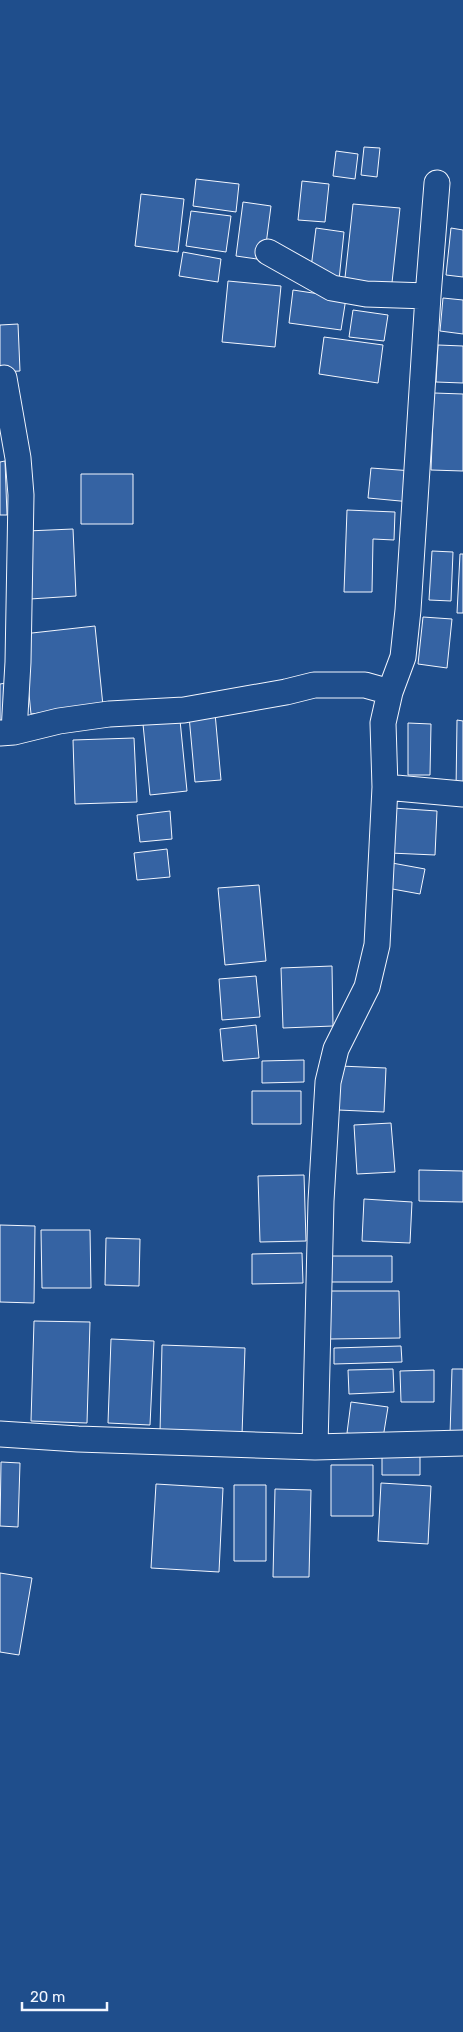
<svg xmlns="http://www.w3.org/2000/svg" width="463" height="2032" font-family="Rubik,sans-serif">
	<rect width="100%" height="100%" fill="#1f4e8c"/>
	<path fill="#3563a3" stroke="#f2f6ff" d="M364,147L380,148L377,177L361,175Z
		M336,151L358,154L355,179L333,176Z
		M196,179L239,184L236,212L193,206Z
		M302,181L329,184L325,222L298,220Z
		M141,194L184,199L178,252L135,246Z
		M243,202L271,206L264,260L236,256Z
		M353,204L400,208L391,292L344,287Z
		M191,211L231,216L226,252L186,246Z
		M316,228L344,232L339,280L310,276Z
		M451,228L463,230V277L446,275Z
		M183,252L221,259L218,282L179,276Z
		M228,281L281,286L275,347L222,342Z
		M293,290L346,298L341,330L289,323Z
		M443,298L463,300V334L440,331Z
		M353,310L388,315L384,341L349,337Z
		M18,324L20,371L0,372V325Z
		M324,337L383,345L378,383L319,374Z
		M438,345L463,346V383L436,382Z
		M434,393L463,394V471L431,470Z
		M5,461L7,515H0V462Z
		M371,468L413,471L411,502L368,498Z
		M81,474H133V524H81Z
		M347,510L395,512L394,540L373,539L372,592H344Z
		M73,529L76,596L30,599L27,531Z
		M432,551L453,552L451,601L429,600Z
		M460,554H463V613H457Z
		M423,617L452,619L447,668L418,664Z
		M95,626L103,706L31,714L23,634Z
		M6,683L7,728H0V684Z
		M179,710L187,791L150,795L142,714Z
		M215,713L221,780L195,782L189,716Z
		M457,720L463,721V791H456Z
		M408,723L431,724L430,775H408Z
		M134,738L137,802L75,804L73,740Z
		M393,808L437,811L435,855L390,853Z
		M170,811L172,839L140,842L137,815Z
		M167,849L170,877L137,880L134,853Z
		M392,863L425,869L420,894L387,888Z
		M259,885L266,961L225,965L218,888Z
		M332,966L333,1026L283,1028L281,968Z
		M256,976L260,1017L222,1020L219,979Z
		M256,1025L259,1058L223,1061L220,1029Z
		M304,1060V1082L262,1083V1061Z
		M340,1066L386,1068L384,1112L338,1110Z
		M252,1091H301V1124H252Z
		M391,1123L395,1172L357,1174L354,1125Z
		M419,1170L463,1171V1202L419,1201Z
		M304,1175L306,1241L260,1242L258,1176Z
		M364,1199L412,1202L410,1243L362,1241Z
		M0,1225L35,1226L34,1303L0,1302Z
		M41,1230H90L91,1288H42Z
		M106,1238L140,1239L139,1286L105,1285Z
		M302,1253L303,1283L252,1284V1254Z
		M330,1256H392V1282H330Z
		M330,1291H399L400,1338L330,1339Z
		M34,1321L90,1322L87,1423L31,1421Z
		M111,1339L154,1341L150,1425L108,1423Z
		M162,1345L245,1348L242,1435L160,1433Z
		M401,1346L402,1362L334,1364V1348Z
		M393,1369L394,1392L349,1394L348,1370Z
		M452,1369H463V1435H450Z
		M434,1370V1402H401L400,1371Z
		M351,1402L388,1407L383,1438L347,1433Z
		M382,1454H420V1475H382Z
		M1,1462L20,1463L18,1527L0,1526Z
		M331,1465H373V1516H331Z
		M381,1483L431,1486L428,1544L378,1541Z
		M156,1484L223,1488L219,1572L151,1568Z
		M234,1485H266V1561H234Z
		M275,1489L311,1490L309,1577H273Z
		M0,1573L32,1578L19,1655L0,1652Z"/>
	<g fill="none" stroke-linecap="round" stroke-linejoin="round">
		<g stroke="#f2f6ff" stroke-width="27">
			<path id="minor" d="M268,252L332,288L366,294L428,296
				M4,378L18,458L21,495L18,662L14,732
				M0,733L14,732L59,721L109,714L184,710L286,692L314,685H365L390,692
				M385,787L463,794
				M0,1434L78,1439L315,1447L463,1443
				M315,1447L321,1201L328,1082L336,1049L367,987L377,945L385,787L383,723L390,692L403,657L408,610L428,296L437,183"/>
		</g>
		<use href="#minor" stroke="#1f4e8c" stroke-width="25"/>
	</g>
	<path d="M22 2002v8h85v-8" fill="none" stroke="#f2f6ff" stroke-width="2.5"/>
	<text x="30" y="2002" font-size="15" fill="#f2f6ff" stroke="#1f4e8c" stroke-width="4" paint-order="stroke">20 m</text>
</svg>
